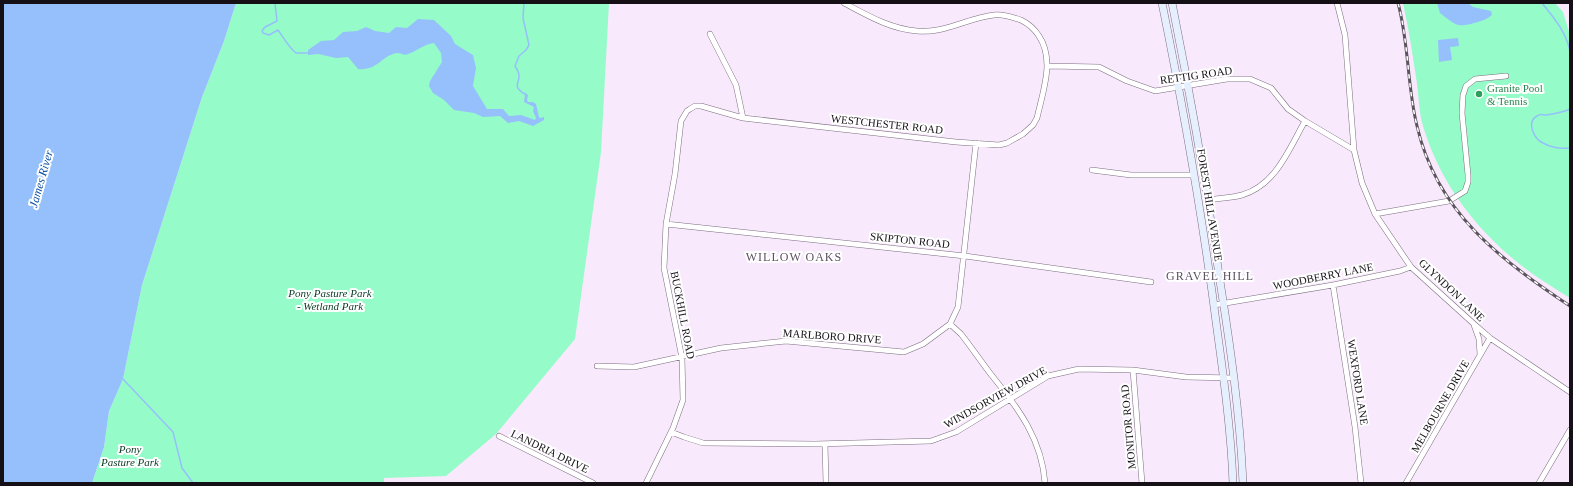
<svg xmlns="http://www.w3.org/2000/svg" width="1573" height="486" font-family="Georgia,serif">
	<rect width="100%" height="100%" fill="#f8e9fc"/>
	<path fill="#95fbc8" d="M236,3H609L601,152L575,339L496,434L446,476L384,478V483H92L104,447L109,411L123,379L142,285L202,97L224,41Z
		M1403,3H1555L1563,12L1570,35V298C1554,288 1537,278 1522,266C1476,230 1440,183 1423,126C1419,113 1419,98 1417,84C1413,57 1409,30 1403,3Z"/>
	<path fill="#96c0fb" d="M3,3H236L224,41L202,97L142,285L123,379L109,411L104,447L92,483H3Z
		M1437,3H1468L1473,7L1491,11L1492,15C1487,19 1484,20 1478,22C1456,28 1457,26 1440,13Z
		M418,19L434,20L451,36L455,44L473,55L476,68L473,86L487,109H503L509,116L521,115L535,120L536,118L533,111L534,107L524,102L525,95L523,94L524,92L528,95L527,100L528,102H533L536,104L539,117L540,118L544,117V120L533,126L519,121L508,123L500,116L483,117L474,113L454,110L444,100L433,93L429,86L430,81L442,62L441,53L434,43C424,44 417,51 408,54C405,56 401,53 397,53C382,55 378,71 358,69L348,57L336,58L318,54L308,55V50L321,41L334,40L343,32L357,31L366,27L375,31L389,33L396,27L407,28Z
		M1458,38L1459,46L1450,47L1452,60L1439,62L1438,40Z"/>
	<g fill="none" stroke-linecap="round" stroke-linejoin="round">
		<path stroke="#96c0fb" stroke-width="1.5" d="M275,3L277,21L265,27L262,31L263,33L269,35L278,30C283,37 290,49 296,53H308
			M1542,3C1554,18 1566,32 1570,51
			M523,93C513,86 519,84 519,76C519,72 517,69 515,66L519,56L526,50L529,45L523,18L524,3
			M1570,109C1564,112 1553,114 1546,115C1543,115 1541,113 1537,116C1526,122 1534,139 1543,143C1552,148 1561,149 1570,148
			M123,379L173,432L182,468L193,483"/>
		<g stroke="#7b6e7e" stroke-width="6">
			<path id="minor" d="M1337,3L1345,35L1354,150L1362,183L1375,214L1411,267L1474,324L1490,338L1570,392
				M710,34L736,85L743,118
				M1048,66L1099,67L1127,81L1155,91L1227,79H1250L1271,88L1288,109L1305,121L1354,150
				M1092,170L1131,175H1194
				M1208,200C1219,198 1231,198 1242,195C1276,185 1289,149 1305,121
				M1375,214L1449,201L1465,191L1468,182V175L1462,113L1463,95L1466,86L1475,79L1506,76
				M666,224L965,256L1151,282
				M1333,285L1355,427L1361,483
				M1214,305L1333,285L1400,271L1411,267
				M950,324L961,334C972,348 982,363 993,377C1019,409 1042,440 1045,483
				M1474,325L1479,339L1480,354
				M597,366L634,367L721,348L786,341L904,352L923,344L950,324L958,307L976,143
				M1133,370L1142,483
				M671,432L684,437L703,443L815,444L931,441L956,432L1048,376L1079,369L1133,370L1186,377L1233,378
				M499,436L593,483
				M825,444L826,483
				M646,483L673,428L683,400L682,358L664,268L666,224L675,174L681,121L687,111L690,109L695,106H701L743,118L956,142L999,145L1007,143L1023,134L1033,125L1037,118C1043,91 1055,60 1039,36C1034,28 1029,24 1021,20C1012,17 1003,14 994,15C967,18 944,34 917,31C890,29 867,15 844,3
				M1406,483L1490,338
				M1539,483L1570,430"/>
		</g>
		<g stroke="#7b6e7e" stroke-width="8">
			<path id="secondary" d="M1162,3C1184,111 1203,220 1217,329C1224,380 1231,431 1233,483
				M1172,3C1190,93 1206,184 1219,275C1230,344 1240,413 1243,483"/>
		</g>
		<use href="#minor" stroke="#fff" stroke-width="5"/>
		<use href="#secondary" stroke="#e6effd" stroke-width="7"/>
		<g stroke="#5c545e" stroke-width="3">
			<path id="rail" d="M1398,3C1409,43 1407,86 1417,126C1437,213 1500,259 1570,306"/>
		</g>
		<use href="#rail" stroke="#fff" stroke-width="1.5" stroke-dasharray="4.5" stroke-linecap="butt"/>
	</g>
	<circle fill="#2e9e5b" stroke="#fff" stroke-width="1.5" cx="1479" cy="94" r="4"/>
	<g text-anchor="middle" stroke-width="4" stroke-linejoin="round" paint-order="stroke">
		<g font-size="11" fill="#151016" stroke="#fff">
			<text transform="translate(1196 75) rotate(-8)" y="4">RETTIG ROAD</text>
			<text transform="translate(887 124) rotate(6)" y="4">WESTCHESTER ROAD</text>
			<text transform="translate(1210 205) rotate(81)" y="4">FOREST HILL AVENUE</text>
			<text transform="translate(910 240) rotate(6)" y="4">SKIPTON ROAD</text>
			<text transform="translate(1323 276) rotate(-11)" y="4">WOODBERRY LANE</text>
			<text transform="translate(1452 290) rotate(43)" y="4">GLYNDON LANE</text>
			<text transform="translate(683 315) rotate(79)" y="4">BUCKHILL ROAD</text>
			<text transform="translate(832 336) rotate(4)" y="4">MARLBORO DRIVE</text>
			<text transform="translate(1358 382) rotate(81)" y="4">WEXFORD LANE</text>
			<text transform="translate(995 397) rotate(-29)" y="4">WINDSORVIEW DRIVE</text>
			<text transform="translate(1440 406) rotate(-60)" y="4">MELBOURNE DRIVE</text>
			<text transform="translate(1128 427) rotate(-95)" y="4">MONITOR ROAD</text>
			<text transform="translate(550 451) rotate(26)" y="4">LANDRIA DRIVE</text>
		</g>
		<g font-size="11" fill="#27864d" stroke="#fff" text-anchor="start">
			<text x="1487" y="92">Granite Pool<tspan x="1487" dy="13">&amp; Tennis</tspan></text>
		</g>
		<g font-size="11" font-style="italic" fill="#0a3825" stroke="#fff">
			<text x="330" y="297">Pony Pasture Park<tspan x="330" dy="13">- Wetland Park</tspan></text>
			<text x="130" y="453">Pony<tspan x="130" dy="13">Pasture Park</tspan></text>
		</g>
		<g font-size="12" font-style="italic" fill="#084fa3" stroke="#fff">
			<text transform="translate(41 179) rotate(-74)" y="4">James River</text>
		</g>
		<g font-size="12" letter-spacing="1" fill="#5d5160" stroke="#fff">
			<text x="794" y="261">WILLOW OAKS</text>
			<text x="1210" y="280">GRAVEL HILL</text>
		</g>
	</g>
	<rect width="1573" height="486" fill="none" stroke="#151016" stroke-width="8"/>
</svg>
